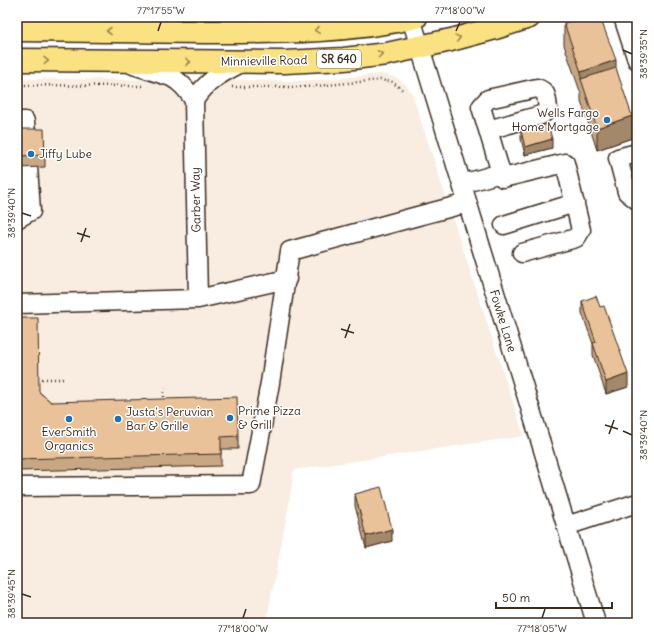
<svg xmlns="http://www.w3.org/2000/svg" width="654" height="640" font-family="Delius,sans-serif">
	<rect width="100%" height="100%" fill="#fff"/>
	<filter id="ink" filterUnits="userSpaceOnUse"><feTurbulence type="fractalNoise" baseFrequency=".025" numOctaves="2"/><feDisplacementMap in="SourceGraphic" scale="8" xChannelSelector="R" yChannelSelector="G"/><feConvolveMatrix kernelMatrix="1 2 1 2 8 2 1 2 1" color-interpolation-filters="sRGB"/></filter>
	<g filter="url(#ink)">
		<path fill="#f8ede0" d="M250,17H305L307,24H290Z
			M379,74L388,75L398,79L405,84L412,93L524,436L294,470L288,510L266,623H17V79L231,80L295,81L331,79Z"/>
		<g fill="none" stroke-linecap="round" stroke-linejoin="round">
			<g stroke="#3b2a1e" stroke-width="21">
				<path id="minor" d="M152,17L158,21L178,31
					M623,17L637,60
					M411,18L596,623
					M133,65L171,77C181,82 187,90 194,100L198,299
					M194,100C209,79 220,74 243,62
					M17,121H25L31,211L17,219
					M488,130L541,115L545,112L548,108C546,97 548,92 537,88L488,99L481,107L501,173
					M637,153L618,158L627,192L637,200
					M462,184L501,173L503,178L565,163L581,230L576,238L522,253
					M504,225L575,203
					M17,304L198,299L287,279
					M17,487L251,485L270,383L290,251L414,217L467,203
					M566,526L637,503"/>
			</g>
			<g stroke="#3b2a1e" stroke-width="25">
				<path id="major" d="M17,30C80,31 142,31 205,32C275,32 346,33 416,17
					M17,60L285,62L344,59L387,54L451,40L492,29L529,17"/>
			</g>
			<path stroke="#3b2a1e" stroke-width="2.5" stroke-dasharray="1 3" stroke-linecap="butt" d="M17,85L142,86
				M232,87H306L380,80L392,82L404,91
				M42,379H64
				M164,401V385"/>
			<use href="#minor" stroke="#fff" stroke-width="18"/>
			<use href="#major" stroke="#fae181" stroke-width="22"/>
		</g>
		<path fill="#c8a784" stroke="#3b2a1e" d="M564,23L616,68L632,138L597,150L581,101V94L564,45Z
			M17,129L45,155V167L17,168Z
			M521,131L552,148L525,155L521,139Z
			M582,301L628,387L606,394L593,355V344L582,313Z
			M17,318L39,392L51,402L238,436V449H221V466L17,471Z
			M355,494L392,541L366,548L355,506Z"/>
		<path fill="#a3886b" stroke="#3b2a1e" d="M616,60V82L581,80V72Z
			M632,116V138L597,150V128Z
			M552,139V148L525,155V147Z
			M628,374V387L606,394V382Z
			M392,529V541L366,548V536Z"/>
		<path fill="#e9c299" stroke="#3b2a1e" d="M583,17H600L616,60L581,72L564,23Z
			M616,68L632,116L597,128L581,79Z
			M548,124L552,139L525,147L521,131Z
			M17,129H44L45,155L17,156Z
			M596,296L600,307L604,306L628,374L606,382L593,343L596,342L582,301Z
			M17,318H38L39,392L51,402L237,397L238,436L221,437V454L17,459Z
			M381,487L392,529L366,536L355,494Z"/>
		<defs><path id="oneway-chevron" d="M-2-3.5L2.5 0L-2 3.5" fill="none" stroke-width="1.6" stroke-linecap="round" stroke-linejoin="round"/></defs>
		<g stroke="#9a8650">
			<use href="#oneway-chevron" transform="translate(317 30) rotate(175)"/>
			<use href="#oneway-chevron" transform="translate(109 31) rotate(-180)"/>
			<use href="#oneway-chevron" transform="translate(458 38) rotate(-15)"/>
			<use href="#oneway-chevron" transform="translate(380 54) rotate(-7)"/>
			<use href="#oneway-chevron" transform="translate(46 61) rotate(1)"/>
			<use href="#oneway-chevron" transform="translate(188 62)"/>
		</g>
	</g>
	<path fill="none" stroke="#3b2a1e" stroke-width="1.5" d="M158,31L161,22M456,31L460,22M623,50L632,54M22,213L31,216M77,233L90,237M81,242L86,228M341,329L354,333M345,338L350,324M605,425L618,429M623,431L632,435M609,434L614,420M22,594L31,597M243,618L246,609M542,618L545,609"/>
	<g fill="#1f6fb2" stroke="#fff" stroke-width="1.5">
		<circle cx="607" cy="120" r="4"/>
		<circle cx="31" cy="154" r="4"/>
		<circle cx="230" cy="418" r="4"/>
		<circle cx="69" cy="419" r="4"/>
		<circle cx="118" cy="419" r="4"/>
	</g>
	<g text-anchor="middle" stroke-width="3" stroke-linejoin="round" paint-order="stroke">
		<rect fill="#fff" stroke="#766a62" stroke-width="1" x="317" y="50" width="44" height="18" rx="3"/>
		<g font-size="11" font-weight="bold" fill="#3b2a1e">
			<text x="339" y="63">SR 640</text>
		</g>
		<g font-size="12" fill="#3b2a1e" stroke="#fff">
			<text transform="translate(264 61) rotate(-1)" y="4">Minnieville Road</text>
			<text transform="translate(196 200) rotate(-91)" y="4">Garber Way</text>
			<text transform="translate(503 321) rotate(73)" y="4">Fowke Lane</text>
		</g>
		<g font-size="12" fill="#3b2a1e" stroke="#fff" text-anchor="start">
			<text x="599" y="117" text-anchor="end">Wells Fargo<tspan x="599" dy="14">Home Mortgage</tspan></text>
			<text x="39" y="158">Jiffy Lube</text>
			<text x="238" y="415">Prime Pizza<tspan x="238" dy="14">&amp; Grill</tspan></text>
			<text x="126" y="416">Justa's Peruvian<tspan x="126" dy="14">Bar &amp; Grille</tspan></text>
			<text x="69" y="436" text-anchor="middle">EverSmith<tspan x="69" dy="14">Organics</tspan></text>
		</g>
	</g>
	<rect width="654" height="640" fill="none" stroke="#fff" stroke-width="44"/>
	<path d="M496 602v6h116v-6" fill="none" stroke="#3b2a1e" stroke-width="2"/>
	<text x="502" y="602" font-size="12" fill="#3b2a1e" stroke="#ffffff" stroke-width="3" paint-order="stroke">50 m</text>
	<rect x="22" y="22" width="610" height="596" fill="none" stroke="#3b2a1e" stroke-width="1.5"/>
	<g font-size="10" text-anchor="middle" fill="#3b2a1e">
		<text x="161" y="14">77°17'55"W</text>
		<text x="460" y="14">77°18'00"W</text>
		<text transform="translate(643 54) rotate(-90)" y="4">38°39'35"N</text>
		<text transform="translate(11 213) rotate(-90)" y="4">38°39'40"N</text>
		<text transform="translate(643 435) rotate(-90)" y="4">38°39'40"N</text>
		<text transform="translate(11 594) rotate(-90)" y="4">38°39'45"N</text>
		<text x="243" y="632">77°18'00"W</text>
		<text x="542" y="632">77°18'05"W</text>
	</g>
</svg>
